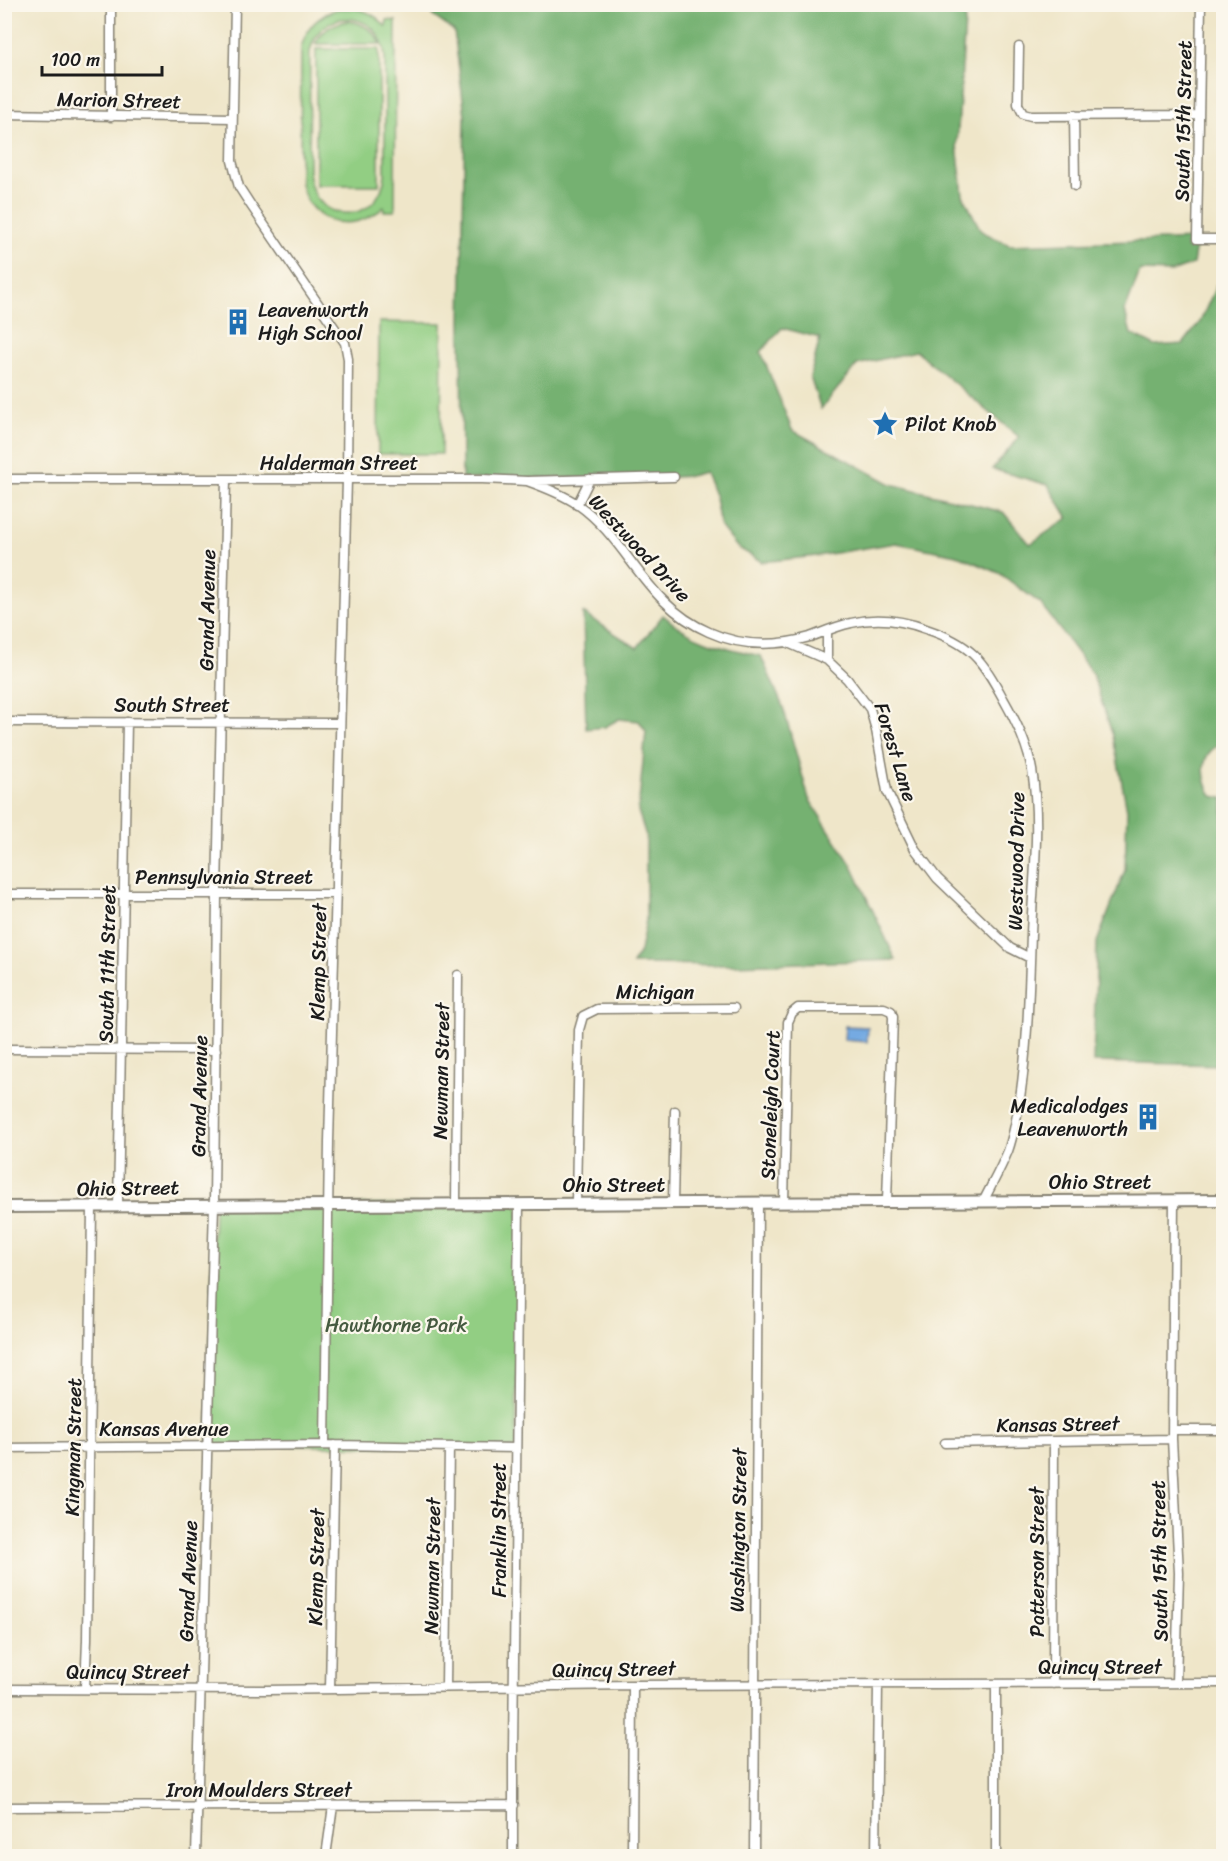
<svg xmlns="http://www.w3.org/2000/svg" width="1228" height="1861" font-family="Sriracha,sans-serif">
	<rect width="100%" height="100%" fill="#fbf7ec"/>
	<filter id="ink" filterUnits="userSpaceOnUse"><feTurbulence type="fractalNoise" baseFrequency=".0167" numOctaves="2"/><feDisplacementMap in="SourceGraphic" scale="12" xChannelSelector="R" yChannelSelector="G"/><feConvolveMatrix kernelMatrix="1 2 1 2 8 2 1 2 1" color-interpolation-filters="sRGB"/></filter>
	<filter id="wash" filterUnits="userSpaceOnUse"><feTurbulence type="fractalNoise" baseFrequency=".008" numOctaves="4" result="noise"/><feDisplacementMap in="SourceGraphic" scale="24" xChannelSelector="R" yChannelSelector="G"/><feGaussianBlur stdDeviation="1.35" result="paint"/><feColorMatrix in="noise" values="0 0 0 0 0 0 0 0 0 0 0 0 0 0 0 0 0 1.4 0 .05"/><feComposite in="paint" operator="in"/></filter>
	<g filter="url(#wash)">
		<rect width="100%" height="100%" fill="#efe6c9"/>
		<path fill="#92ce83" stroke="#577550" stroke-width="1.5" fill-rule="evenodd" d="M338,9C358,7 373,11 386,27L387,20L396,21L395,211H384V207C350,237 303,223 300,175L301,48C306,28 318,15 338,9ZM341,19C367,17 384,33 385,58V174C381,225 315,227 309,176L310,52C314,34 323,24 341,19Z
			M348,21C364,23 374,30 381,44H315C322,30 333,23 348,21Z
			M316,49H379V185H316Z
			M379,322L442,323L441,454H378Z
			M519,1204L516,1448L208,1445L214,1205Z"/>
		<path fill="#75b171" stroke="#486646" stroke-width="1.5" fill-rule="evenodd" d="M432,5H966L957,145L963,195L981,231L1009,245L1197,239L1193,264L1172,272L1140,271L1125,311L1131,334L1155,346L1183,344L1200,322L1216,286L1223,283L1224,743C1199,751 1201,776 1212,796L1223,798V1065L1093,1062L1097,942L1125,870L1127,810L1113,736L1092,673L1041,604L999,573L957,555L896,543L817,556L762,562L737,547L720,526L715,498L705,472L690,476L674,477L462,479L461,323L465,116L454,31L433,16ZM782,328L820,338L810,377L821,409L857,365L916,351L1019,437L992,469L1048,485L1068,518L1030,544L1003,512L891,484L792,430L761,352Z
			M583,613L637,648L663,615C694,642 723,647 761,656L783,707L809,799L851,864L896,960L734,965L632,964L640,951L646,920V836L638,811L646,731L639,721L619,719L605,727L586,729Z"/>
		<path fill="#74aae2" stroke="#48637f" stroke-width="1.5" d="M845,1026L868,1027L867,1042L844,1040Z"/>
	</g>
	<g filter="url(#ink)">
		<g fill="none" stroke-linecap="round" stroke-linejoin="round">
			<g stroke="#868172" stroke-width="11">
				<path id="minor" d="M235,4L232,161L239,187L252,207L345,343L348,359L347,480L329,1142L325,1445
					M1201,4L1197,239H1224
					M1019,47L1018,104L1023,114L1031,116L1199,115
					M4,114L232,118
					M1074,115L1075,186
					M111,117V4
					M4,479H482L527,481L674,477
					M527,481C544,487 562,494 577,504C629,540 644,604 709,632C742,647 775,647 810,637C823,632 837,626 851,623C876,617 902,620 926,629C971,644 982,659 1004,700C1016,721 1028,746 1032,770C1041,824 1033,880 1031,934C1029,989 1028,1043 1020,1098C1017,1116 1014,1134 1008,1151C1001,1168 992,1184 984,1200
					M577,505L590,479
					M788,643L827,660L847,679L870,709L876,730L887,791L915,849L937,878L1010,948L1030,958
					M827,660V631
					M4,722L339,723
					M4,894H335
					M4,1049L216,1050
					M1174,1200L1172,1439L1179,1573L1176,1683
					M576,1202L579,1030L583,1016L597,1009L734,1008
					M673,1203L675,1111
					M784,1203L788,1022L792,1013L798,1008H884L891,1011L893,1017L887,1201
					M456,1204L458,975
					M118,1206L127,722
					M1172,1430H1224
					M945,1443L1172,1439
					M4,1448L335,1445L516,1448
					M1053,1684L1054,1441
					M446,1686L449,1447
					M4,1689L267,1690L633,1685L1224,1683
					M85,1689L87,1640L92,1207
					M330,1689L335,1445
					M4,1807L514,1805
					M196,1856L214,1205L217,893L226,479
					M326,1856L333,1806
					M513,1856V1750L519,1204
					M632,1856L633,1685
					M754,1856L758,1203
					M876,1856L878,1684
					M996,1856V1684"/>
			</g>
			<g stroke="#868172" stroke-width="14">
				<path id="tertiary" d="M4,1207L1224,1200"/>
			</g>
			<use href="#minor" stroke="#fff" stroke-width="8"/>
			<use href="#tertiary" stroke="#fff" stroke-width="10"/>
		</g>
	</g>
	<defs>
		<g id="building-bare" transform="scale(2.07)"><path d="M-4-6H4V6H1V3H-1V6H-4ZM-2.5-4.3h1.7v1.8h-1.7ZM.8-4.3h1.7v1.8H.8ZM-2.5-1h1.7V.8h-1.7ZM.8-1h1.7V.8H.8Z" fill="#1f6fb2" stroke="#fbf7ec" stroke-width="2.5" paint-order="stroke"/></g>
		<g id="sight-bare" transform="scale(2.07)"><path d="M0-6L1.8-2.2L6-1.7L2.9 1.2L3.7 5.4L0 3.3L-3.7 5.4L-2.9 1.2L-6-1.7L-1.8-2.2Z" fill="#1f6fb2" stroke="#fbf7ec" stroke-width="2.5" paint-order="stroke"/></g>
	</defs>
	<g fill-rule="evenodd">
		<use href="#building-bare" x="238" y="322"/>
		<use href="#sight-bare" x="885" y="424"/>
		<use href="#building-bare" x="1148" y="1117"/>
	</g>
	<g text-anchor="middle" stroke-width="4.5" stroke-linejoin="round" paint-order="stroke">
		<g font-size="20" fill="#1c1c1c" stroke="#fbf7ec">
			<text transform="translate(119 100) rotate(1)" y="7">Marion Street</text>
			<text transform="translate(1183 121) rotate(-89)" y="7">South 15th Street</text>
			<text x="339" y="470">Halderman Street</text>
			<text transform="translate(640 548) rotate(47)" y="7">Westwood Drive</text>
			<text transform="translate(207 610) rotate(-89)" y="7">Grand Avenue</text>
			<text x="172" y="712">South Street</text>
			<text transform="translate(896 752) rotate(73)" y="7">Forest Lane</text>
			<text transform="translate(1016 861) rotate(-89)" y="7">Westwood Drive</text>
			<text x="224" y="884">Pennsylvania Street</text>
			<text transform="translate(318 962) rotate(-89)" y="7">Klemp Street</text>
			<text transform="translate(107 964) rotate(-89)" y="7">South 11th Street</text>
			<text x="655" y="999">Michigan</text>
			<text transform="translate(441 1071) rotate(-89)" y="7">Newman Street</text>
			<text transform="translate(199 1096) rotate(-89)" y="7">Grand Avenue</text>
			<text transform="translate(770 1105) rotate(-88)" y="7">Stoneleigh Court</text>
			<text x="1100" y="1189">Ohio Street</text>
			<text x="614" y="1192">Ohio Street</text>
			<text transform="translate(128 1188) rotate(-1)" y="7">Ohio Street</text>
			<text transform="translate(1058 1424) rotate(-1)" y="7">Kansas Street</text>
			<text x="164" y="1436">Kansas Avenue</text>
			<text transform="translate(73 1447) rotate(-89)" y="7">Kingman Street</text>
			<text transform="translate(499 1530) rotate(-90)" y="7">Franklin Street</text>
			<text transform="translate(738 1530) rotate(-89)" y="7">Washington Street</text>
			<text transform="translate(1159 1561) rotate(-91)" y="7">South 15th Street</text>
			<text transform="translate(1037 1562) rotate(-90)" y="7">Patterson Street</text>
			<text transform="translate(432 1566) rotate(-89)" y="7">Newman Street</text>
			<text transform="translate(316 1567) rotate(-89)" y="7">Klemp Street</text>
			<text transform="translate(188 1581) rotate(-88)" y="7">Grand Avenue</text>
			<text x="1100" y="1674">Quincy Street</text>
			<text transform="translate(614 1669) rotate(-1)" y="7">Quincy Street</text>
			<text x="128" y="1679">Quincy Street</text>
			<text x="259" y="1797">Iron Moulders Street</text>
		</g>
		<g font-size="20" fill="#1c1c1c" stroke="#fbf7ec" text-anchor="start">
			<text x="258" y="317">Leavenworth<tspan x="258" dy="23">High School</tspan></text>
			<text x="905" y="431">Pilot Knob</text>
			<text x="1128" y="1113" text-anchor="end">Medicalodges<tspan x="1128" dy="23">Leavenworth</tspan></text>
		</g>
		<g font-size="20" fill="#455a40" stroke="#fbf7ec">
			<text x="396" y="1332">Hawthorne Park</text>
		</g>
	</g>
	<rect width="1228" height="1861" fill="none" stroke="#fbf7ec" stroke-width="24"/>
	<path d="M42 66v9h120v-9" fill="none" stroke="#1c1c1c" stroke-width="3"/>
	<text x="51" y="66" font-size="18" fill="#1c1c1c" stroke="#fbf7ec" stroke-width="4.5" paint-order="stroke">100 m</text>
</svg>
